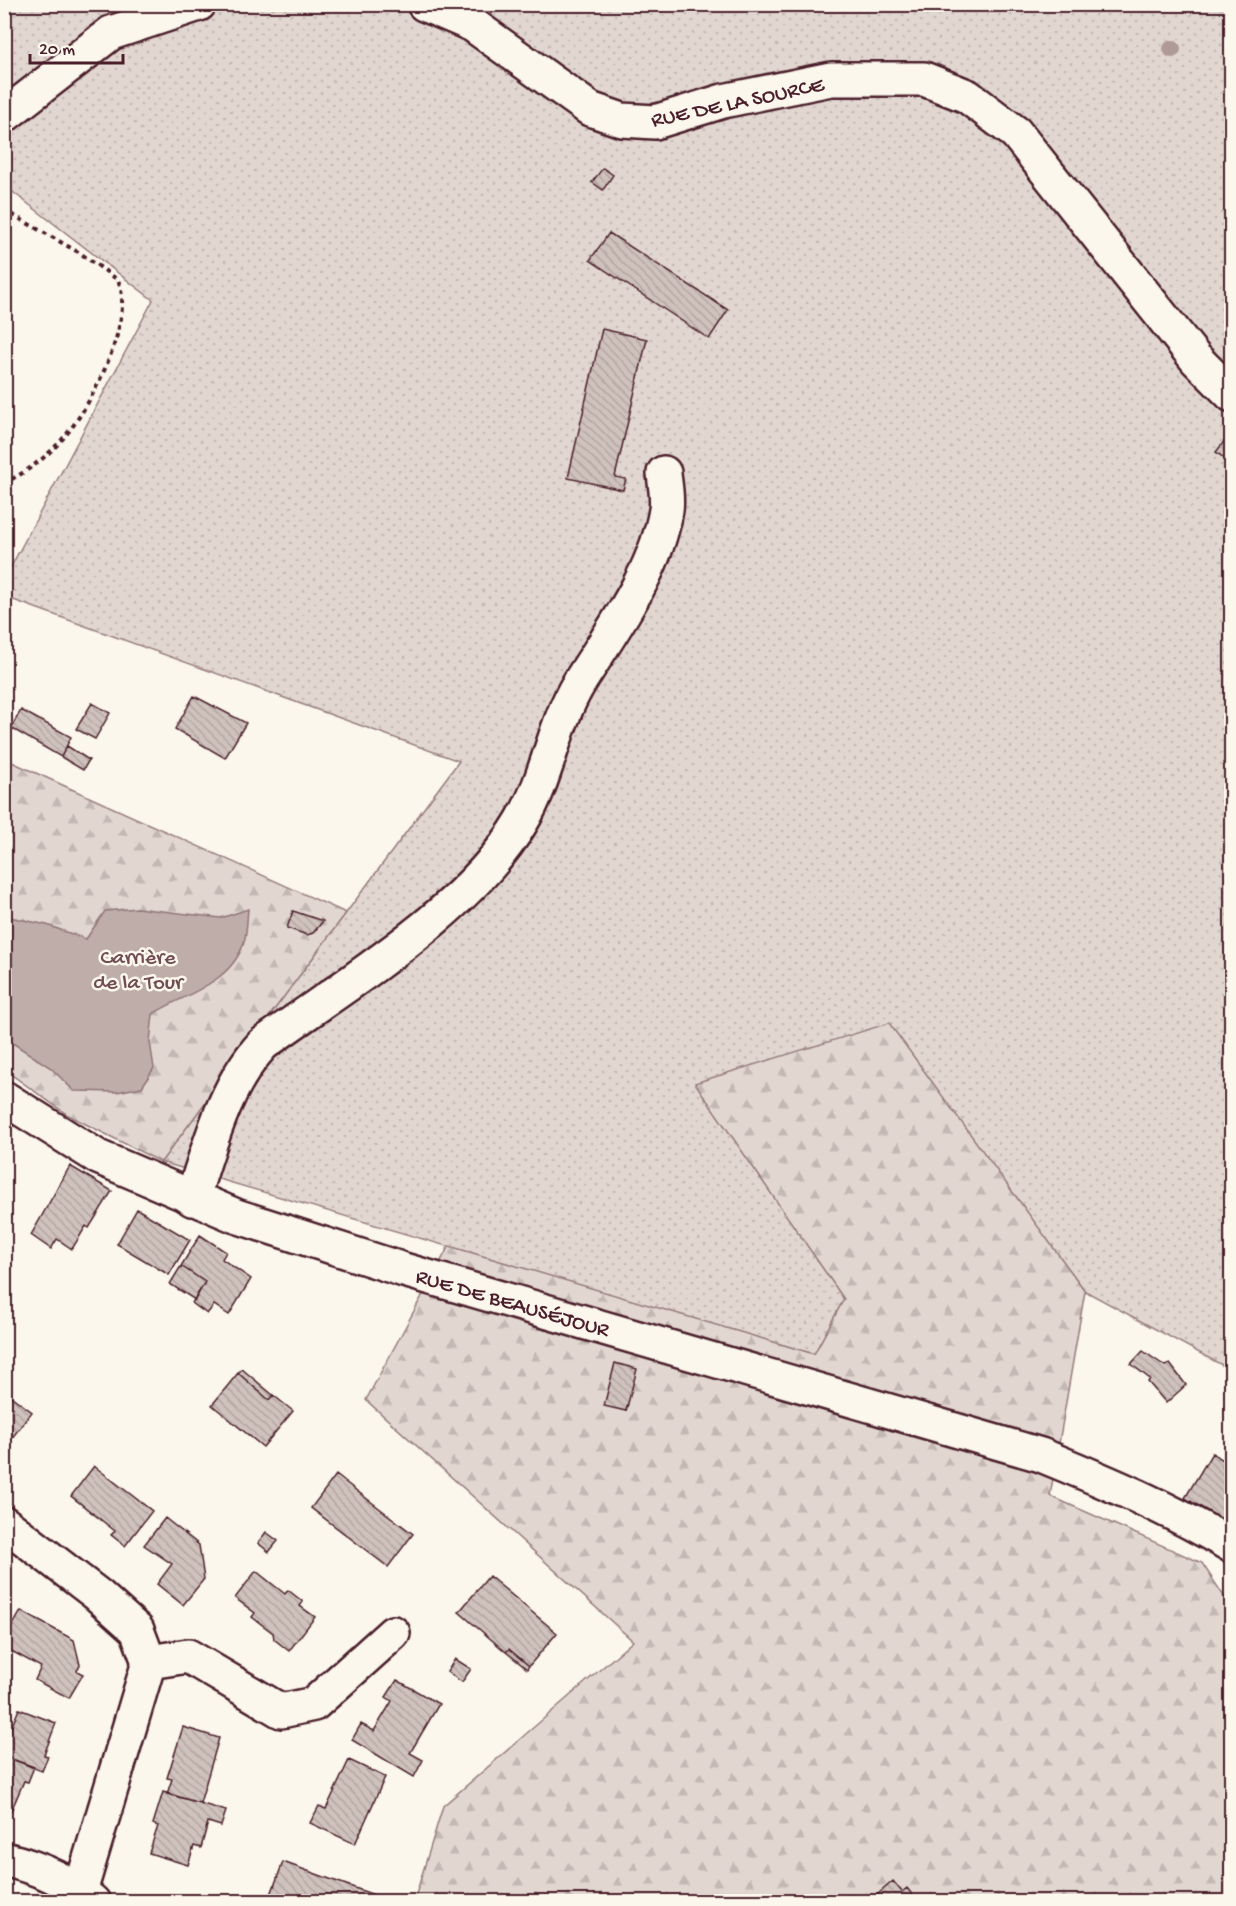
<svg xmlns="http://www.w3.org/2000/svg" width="1236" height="1906" font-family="'Gochi Hand',sans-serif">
	<defs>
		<pattern id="grass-dots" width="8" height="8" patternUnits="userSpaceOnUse" patternTransform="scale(1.5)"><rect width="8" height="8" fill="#e2d7d0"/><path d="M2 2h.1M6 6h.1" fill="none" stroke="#c3b8b3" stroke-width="1.8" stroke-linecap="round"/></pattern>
		<pattern id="forest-firs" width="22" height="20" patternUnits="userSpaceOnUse" patternTransform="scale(1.5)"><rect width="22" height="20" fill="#e2d7d0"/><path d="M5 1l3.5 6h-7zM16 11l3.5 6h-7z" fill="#c3b8b3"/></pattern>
		<pattern id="building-back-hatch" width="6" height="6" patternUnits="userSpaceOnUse" patternTransform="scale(1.5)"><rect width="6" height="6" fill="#cfc2bc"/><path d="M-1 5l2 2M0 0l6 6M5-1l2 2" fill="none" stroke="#b3a6a2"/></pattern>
	</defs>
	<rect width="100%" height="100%" fill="#fbf7ec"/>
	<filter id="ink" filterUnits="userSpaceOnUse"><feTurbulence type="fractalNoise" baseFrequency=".0167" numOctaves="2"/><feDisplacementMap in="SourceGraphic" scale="12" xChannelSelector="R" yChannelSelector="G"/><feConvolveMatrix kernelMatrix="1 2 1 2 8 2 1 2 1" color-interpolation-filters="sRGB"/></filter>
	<g filter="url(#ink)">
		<path fill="url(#grass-dots)" stroke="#967b7e" stroke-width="1.5" d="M4,5H1231V1370L1085,1291L889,1024L696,1084L844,1299L814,1354L161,1162L459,761L5,597V578L153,300L5,186Z"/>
		<path fill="url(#forest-firs)" stroke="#967b7e" stroke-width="1.5" d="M5,759L346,913L161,1162L68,1115L5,1070Z
			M889,1023L1085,1291L1050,1496L1202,1563L1231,1607V1901H414L443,1806L633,1641L366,1400L449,1246L814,1354L844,1299L695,1083Z"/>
		<path fill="#bfadaa" stroke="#907477" stroke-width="1.5" d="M137,908L221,918L248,909C247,920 247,932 244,942C232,983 185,994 153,1014L150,1042L154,1068L142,1087L117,1092L74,1091L51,1068L5,1038V916L47,925L86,939L105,911Z"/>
		<path fill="url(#building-back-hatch)" stroke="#4a1f2b" stroke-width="1.5" d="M603,168L613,175L603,190L592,182Z
			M609,233L728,310L709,339L590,260Z
			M602,329L647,339L615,477L626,479L623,490L568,478Z
			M1229,435L1232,437V464L1216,452Z
			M194,696L246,723L225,758L175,729Z
			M92,703L110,713L95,739L76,729Z
			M21,710L71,737L61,757L11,728Z
			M67,746L89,760L83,770L61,757Z
			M293,911L323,921L313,933L307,935L287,928Z
			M70,1166L112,1191L89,1228L86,1226L72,1249L57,1239L51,1249L31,1235Z
			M137,1209L190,1240L169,1275L117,1244Z
			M200,1235L226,1252L222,1259L251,1279L229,1315L214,1305L207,1314L192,1303L205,1282L181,1266Z
			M181,1266L205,1282L195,1300L170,1284Z
			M1143,1351L1165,1366L1170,1364L1186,1385L1166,1403L1148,1382L1150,1379L1131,1364Z
			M615,1363L637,1369L626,1411L604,1406Z
			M242,1369L273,1395L269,1400L238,1373Z
			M238,1373L269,1400L273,1395L293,1411L263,1447L212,1405Z
			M4,1391L32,1412L8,1443L4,1440Z
			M1212,1453L1225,1461L1223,1467L1232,1472V1517L1228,1523L1185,1498Z
			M94,1466L152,1511L125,1546L111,1535L115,1531L71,1496Z
			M336,1475L413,1534L388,1567L311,1508Z
			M165,1518L199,1545L204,1579L183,1605L157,1584L172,1564L144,1545Z
			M266,1532L278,1541L269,1552L258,1543Z
			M256,1571L285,1594L288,1590L303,1602L300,1606L315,1617L289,1651L274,1639L273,1633L252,1617L255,1613L235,1598Z
			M489,1576L557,1633L529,1666L509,1649L506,1652L459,1612Z
			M21,1611L74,1640L80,1665L77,1671L83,1674L69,1698L35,1680L41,1667L4,1647V1641Z
			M509,1649L529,1666L527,1669L506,1652Z
			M455,1659L471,1669L462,1682L447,1672Z
			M397,1680L439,1704L410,1753L423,1760L414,1777L352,1740L361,1724L374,1731L392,1701L386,1697Z
			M19,1709L56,1723L44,1755L48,1756L42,1771L4,1756V1745Z
			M183,1727L219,1738L200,1803L167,1794L172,1779L167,1778Z
			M4,1756L34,1767L28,1782L24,1781L11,1811L4,1809Z
			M349,1760L385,1777L355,1844L310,1823L319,1806L326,1809Z
			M163,1792L226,1811L221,1826L208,1822L201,1848L194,1846L188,1865L149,1853L158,1826L153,1824Z
			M283,1862L374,1895L371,1902L269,1900Z
			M893,1881L902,1892L907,1888L918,1902H869Z"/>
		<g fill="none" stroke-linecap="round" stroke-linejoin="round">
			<g stroke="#4a1f2b" stroke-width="38">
				<path id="minor" d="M424,4L473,25L590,109L622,120L655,122L723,101L831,79H924L967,96L1016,133L1196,359L1232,395
					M4,116L111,33L199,4
					M4,1098L98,1157L236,1216L404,1270L1041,1455C1107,1482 1171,1509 1232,1546
					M192,1199C210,1145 224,1086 263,1044C348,982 469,911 522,821C548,778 553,726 579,683C612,630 656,572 666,510C668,498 665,485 664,473
					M4,1523L98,1595L137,1630L149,1662L77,1902
					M149,1662L188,1656L281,1711L314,1704L393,1633
					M4,1859C36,1867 68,1879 93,1902"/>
			</g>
			<path stroke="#4a1f2b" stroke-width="4" stroke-dasharray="4.5 4.5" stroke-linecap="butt" d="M4,210L80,253L118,280C136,319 91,406 65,436C48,456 29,471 4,483"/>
			<use href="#minor" stroke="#fbf7ec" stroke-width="33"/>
		</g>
		<circle fill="#af9a98" cx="1172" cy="49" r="9"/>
	</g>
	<g text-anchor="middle" stroke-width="5" stroke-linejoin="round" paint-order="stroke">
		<g font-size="22" fill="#4a1f2b" stroke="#fbf7ec">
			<text transform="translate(737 100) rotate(-12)" y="8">RUE DE LA SOURCE</text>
			<text transform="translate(513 1301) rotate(16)" y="8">RUE DE BEAUSÉJOUR</text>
		</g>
		<g font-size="22" fill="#704d54" stroke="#fbf7ec">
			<text x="138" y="963">Carrière<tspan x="138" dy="25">de la Tour</tspan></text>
		</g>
	</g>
	<rect width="1236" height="1906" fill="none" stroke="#fbf7ec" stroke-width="24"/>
	<rect x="12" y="12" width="1212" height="1882" fill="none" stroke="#4a1f2b" stroke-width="2" filter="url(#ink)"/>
	<path d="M30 54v9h93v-9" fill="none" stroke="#4a1f2b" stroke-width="3"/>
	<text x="39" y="54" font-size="18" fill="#4a1f2b" stroke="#fbf7ec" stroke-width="4.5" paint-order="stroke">20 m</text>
</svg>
